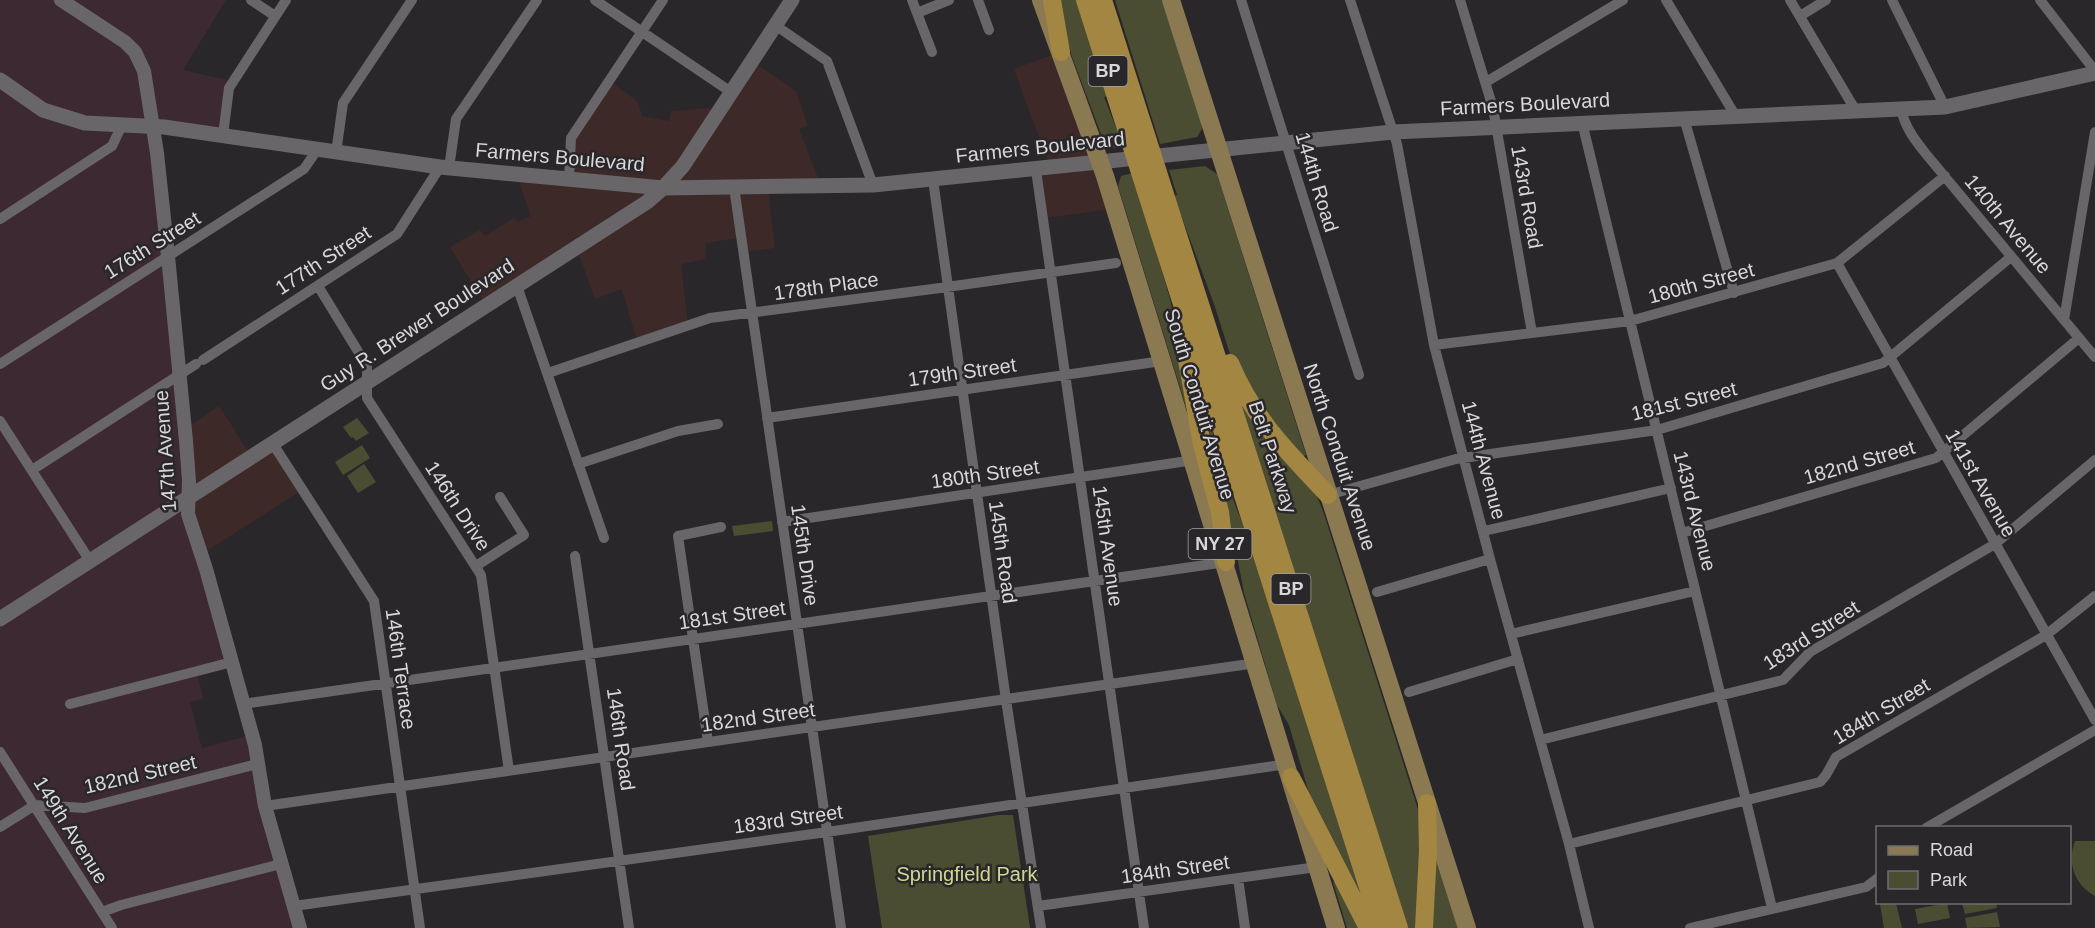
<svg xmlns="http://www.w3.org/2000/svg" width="2095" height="928" font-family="Helvetica,sans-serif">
	<rect width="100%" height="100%" fill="#2a272a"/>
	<path fill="#3d2a28" d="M1057,53L1112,209L1045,218L1039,171L1051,170L1014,69Z
		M753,62L796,91L808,126L799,129L822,188L768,189L775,248L745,252L743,237L705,243L706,259L681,264L688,324L637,341L622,289L595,299L577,249L486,306L450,247L480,230L485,236L514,218L518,222L531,216L517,177L570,182L574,137L610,81L638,102L642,116L669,121L671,111L723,107Z
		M219,406L247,450L265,440L299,492L197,557L184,509L178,434Z"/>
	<path fill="#3c2931" d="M0,0H226L183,70L227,80L220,137L151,128L166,277L184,509L227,669L198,676L203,699L190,702L202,748L247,736L299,928H0Z"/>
	<path fill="#4b4d32" d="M1056,0H1076L1107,96L1104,97L1124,148C1116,148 1109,149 1104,142L1072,57Z
		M1115,0H1162L1201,122L1202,129L1197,137L1160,144Z
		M1205,166L1217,174L1306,455L1300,458L1244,386L1230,354L1214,304L1174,196L1177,195L1169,170Z
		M1133,173L1170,299L1182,355L1193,430L1118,186L1121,176Z
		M1237,396L1314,489L1323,511L1422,822L1418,928H1408Z
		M1206,403L1221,469L1242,522L1365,901L1361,905L1311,800L1289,725L1277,705L1244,593L1238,561L1218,496L1202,405Z
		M357,418L369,433L356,441L353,437L351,438L343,427Z
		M362,445L370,458L343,475L335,462Z
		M364,464L376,482L358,493L347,476Z
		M772,521L773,531L734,536L732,526Z
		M999,815H1013L1030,928H882L868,836Z
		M2075,841H2095V896C2074,884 2067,863 2075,841Z
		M1436,861L1437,863L1458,928H1429Z
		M1338,881L1361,928H1347L1333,882Z
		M1886,903H1896L1902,928H1884L1880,904Z
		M1947,903L1950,918L1918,924L1915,909Z
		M1962,903H1996L1997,908L1965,914Z
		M1997,912L2000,927L1967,928L1965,918Z"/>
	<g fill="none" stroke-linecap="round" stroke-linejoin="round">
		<path stroke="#69666a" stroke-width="10" d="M251,0L275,16
			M595,0L731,92
			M912,0L932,52
			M978,0L989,30
			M1241,0L1359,375
			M1350,0L1397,144L1434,345L1490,559L1569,844L1589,928
			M1460,0L1493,108L1532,333
			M1666,0L1735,115
			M1790,0L1856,111
			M1892,0L1945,107
			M2040,0L2095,71
			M917,13L949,0
			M1800,16L1826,0
			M775,25L827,61L873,185
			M1486,82L1623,0
			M1901,109C1905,127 1914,139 1926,154L2095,357
			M1684,118L1734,293
			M1582,122L1772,908
			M223,135L229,88L286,0
			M336,153L343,103L412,0
			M449,168L456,119L537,0
			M1036,170L1144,928
			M569,180L571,138L663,0
			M933,180L1006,700L1041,928
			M734,187L841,928
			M0,219L112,146L122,125
			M1837,263L2095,720
			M318,286L367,366V398L481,575L509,771
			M517,286L604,538
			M2064,320L2095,132
			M1434,345L1630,321L1837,263L1945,176
			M203,360L397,234L440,167
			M0,364L304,169L317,150
			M548,373L710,318L940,288L1116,263
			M767,418L1162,361
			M0,421L90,561
			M273,444L374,601L420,928
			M578,464L678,431L718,424
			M32,470L196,364
			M1328,495L1456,459L1657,430L1883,363L2011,257
			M782,522L1194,460
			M1484,531L1671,488
			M1682,533L1936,458L2079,338
			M575,556L629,928
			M476,566L524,535L500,497
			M1377,592L1490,559
			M1511,634L1695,591
			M1409,692L1518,659
			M70,704L232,662
			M243,704L1226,562
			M1540,740L1783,680L1810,652L1995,544L2095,460
			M708,742L678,536L721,527
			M0,752L112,928
			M265,806L1256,663
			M0,827L35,805L85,808L257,764
			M1926,828L2095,730
			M1569,844L1820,782L1826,775L1836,757L2046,635L2095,596
			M1238,878L1245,928
			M294,906L827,832L1287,764
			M1038,906L1317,867
			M102,912L121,905L281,864
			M1690,928L1866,887L1878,878"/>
		<path stroke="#69666a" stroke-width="14" d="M61,0L125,42L135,52L144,71L157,153L168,256L186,441L189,481L188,514L206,569L255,745L265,806L300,928"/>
		<path stroke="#69666a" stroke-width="15" d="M0,80L43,110L85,123L164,127L440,167L663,188L873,185L1393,132L1945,107L2095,73
			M0,619L647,202L663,188L683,166L792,0"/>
		<path stroke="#8b7952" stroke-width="18" d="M1041,0L1105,176L1336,928
			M1171,0L1467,928"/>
		<path stroke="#a28642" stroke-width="18" d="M1052,0L1061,52
			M1085,0L1381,928
			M1103,0L1399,928
			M1184,343L1202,445L1220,512L1226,562
			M1230,363C1254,420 1288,452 1328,495
			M1291,777L1368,928
			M1424,928L1428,851L1427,803"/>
	</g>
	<g text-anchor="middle" stroke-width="5" stroke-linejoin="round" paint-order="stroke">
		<g fill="#2a272a" stroke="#a4a2a5" stroke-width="1.5">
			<rect x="1088.5" y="56" width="39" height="30" rx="4.5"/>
			<rect x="1188.5" y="529" width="63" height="30" rx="4.5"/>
			<rect x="1271.5" y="574" width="39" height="30" rx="4.5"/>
		</g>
		<g font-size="18" font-weight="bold" fill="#d9d7da">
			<text x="1108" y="77">BP</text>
			<text x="1220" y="550">NY 27</text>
			<text x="1291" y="595">BP</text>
		</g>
		<g font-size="20" fill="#d9d7da" stroke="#2a272a">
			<text transform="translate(1525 104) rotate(-3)" y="7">Farmers Boulevard</text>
			<text transform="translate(1040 147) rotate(-6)" y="7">Farmers Boulevard</text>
			<text transform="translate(560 157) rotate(5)" y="7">Farmers Boulevard</text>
			<text transform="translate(1317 182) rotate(73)" y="7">144th Road</text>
			<text transform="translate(1527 197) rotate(80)" y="7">143rd Road</text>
			<text transform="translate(2008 224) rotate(50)" y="7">140th Avenue</text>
			<text transform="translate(152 245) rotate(-32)" y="7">176th Street</text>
			<text transform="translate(323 260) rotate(-33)" y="7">177th Street</text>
			<text transform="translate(1701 283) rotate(-15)" y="7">180th Street</text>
			<text transform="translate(826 286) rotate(-8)" y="7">178th Place</text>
			<text transform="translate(417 325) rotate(-33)" y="7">Guy R. Brewer Boulevard</text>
			<text transform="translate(962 372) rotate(-8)" y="7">179th Street</text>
			<text transform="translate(1684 401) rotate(-14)" y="7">181st Street</text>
			<text transform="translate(1200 404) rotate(73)" y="7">South Conduit Avenue</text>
			<text transform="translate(165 451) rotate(-94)" y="7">147th Avenue</text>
			<text transform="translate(1273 457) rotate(72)" y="7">Belt Parkway</text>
			<text transform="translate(1340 457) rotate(72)" y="7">North Conduit Avenue</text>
			<text transform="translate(1484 460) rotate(75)" y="7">144th Avenue</text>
			<text transform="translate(1859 462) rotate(-16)" y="7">182nd Street</text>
			<text transform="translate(985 474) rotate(-8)" y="7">180th Street</text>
			<text transform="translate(1981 483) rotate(60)" y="7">141st Avenue</text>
			<text transform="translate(458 506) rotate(57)" y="7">146th Drive</text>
			<text transform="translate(1695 511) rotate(76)" y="7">143rd Avenue</text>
			<text transform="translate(1108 546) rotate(82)" y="7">145th Avenue</text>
			<text transform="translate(1003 552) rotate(82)" y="7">145th Road</text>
			<text transform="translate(805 555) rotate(82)" y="7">145th Drive</text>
			<text transform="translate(732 615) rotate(-8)" y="7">181st Street</text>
			<text transform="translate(1811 635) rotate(-33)" y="7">183rd Street</text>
			<text transform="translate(401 669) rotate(82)" y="7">146th Terrace</text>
			<text transform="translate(1881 711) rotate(-31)" y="7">184th Street</text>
			<text transform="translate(758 717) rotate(-8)" y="7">182nd Street</text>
			<text transform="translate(621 739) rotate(82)" y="7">146th Road</text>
			<text transform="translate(140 774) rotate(-13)" y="7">182nd Street</text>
			<text transform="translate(788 819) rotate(-8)" y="7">183rd Street</text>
			<text transform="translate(71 830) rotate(58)" y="7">149th Avenue</text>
			<text transform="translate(1175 869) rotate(-8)" y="7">184th Street</text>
		</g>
		<g font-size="20" fill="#d0d791" stroke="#2a272a">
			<text x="967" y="881">Springfield Park</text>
		</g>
	</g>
	<rect x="1876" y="826" width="195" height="78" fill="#2a272a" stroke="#706d70" stroke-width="1.5"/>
	<rect x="1888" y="846" width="30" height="9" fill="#8b7952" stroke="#706d70" stroke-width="1.5"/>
	<text x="1930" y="856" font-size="18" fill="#d9d7da">Road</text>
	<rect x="1888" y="871" width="30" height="18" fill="#4b4d32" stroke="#706d70" stroke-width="1.5"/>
	<text x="1930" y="886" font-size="18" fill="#d9d7da">Park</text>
</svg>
